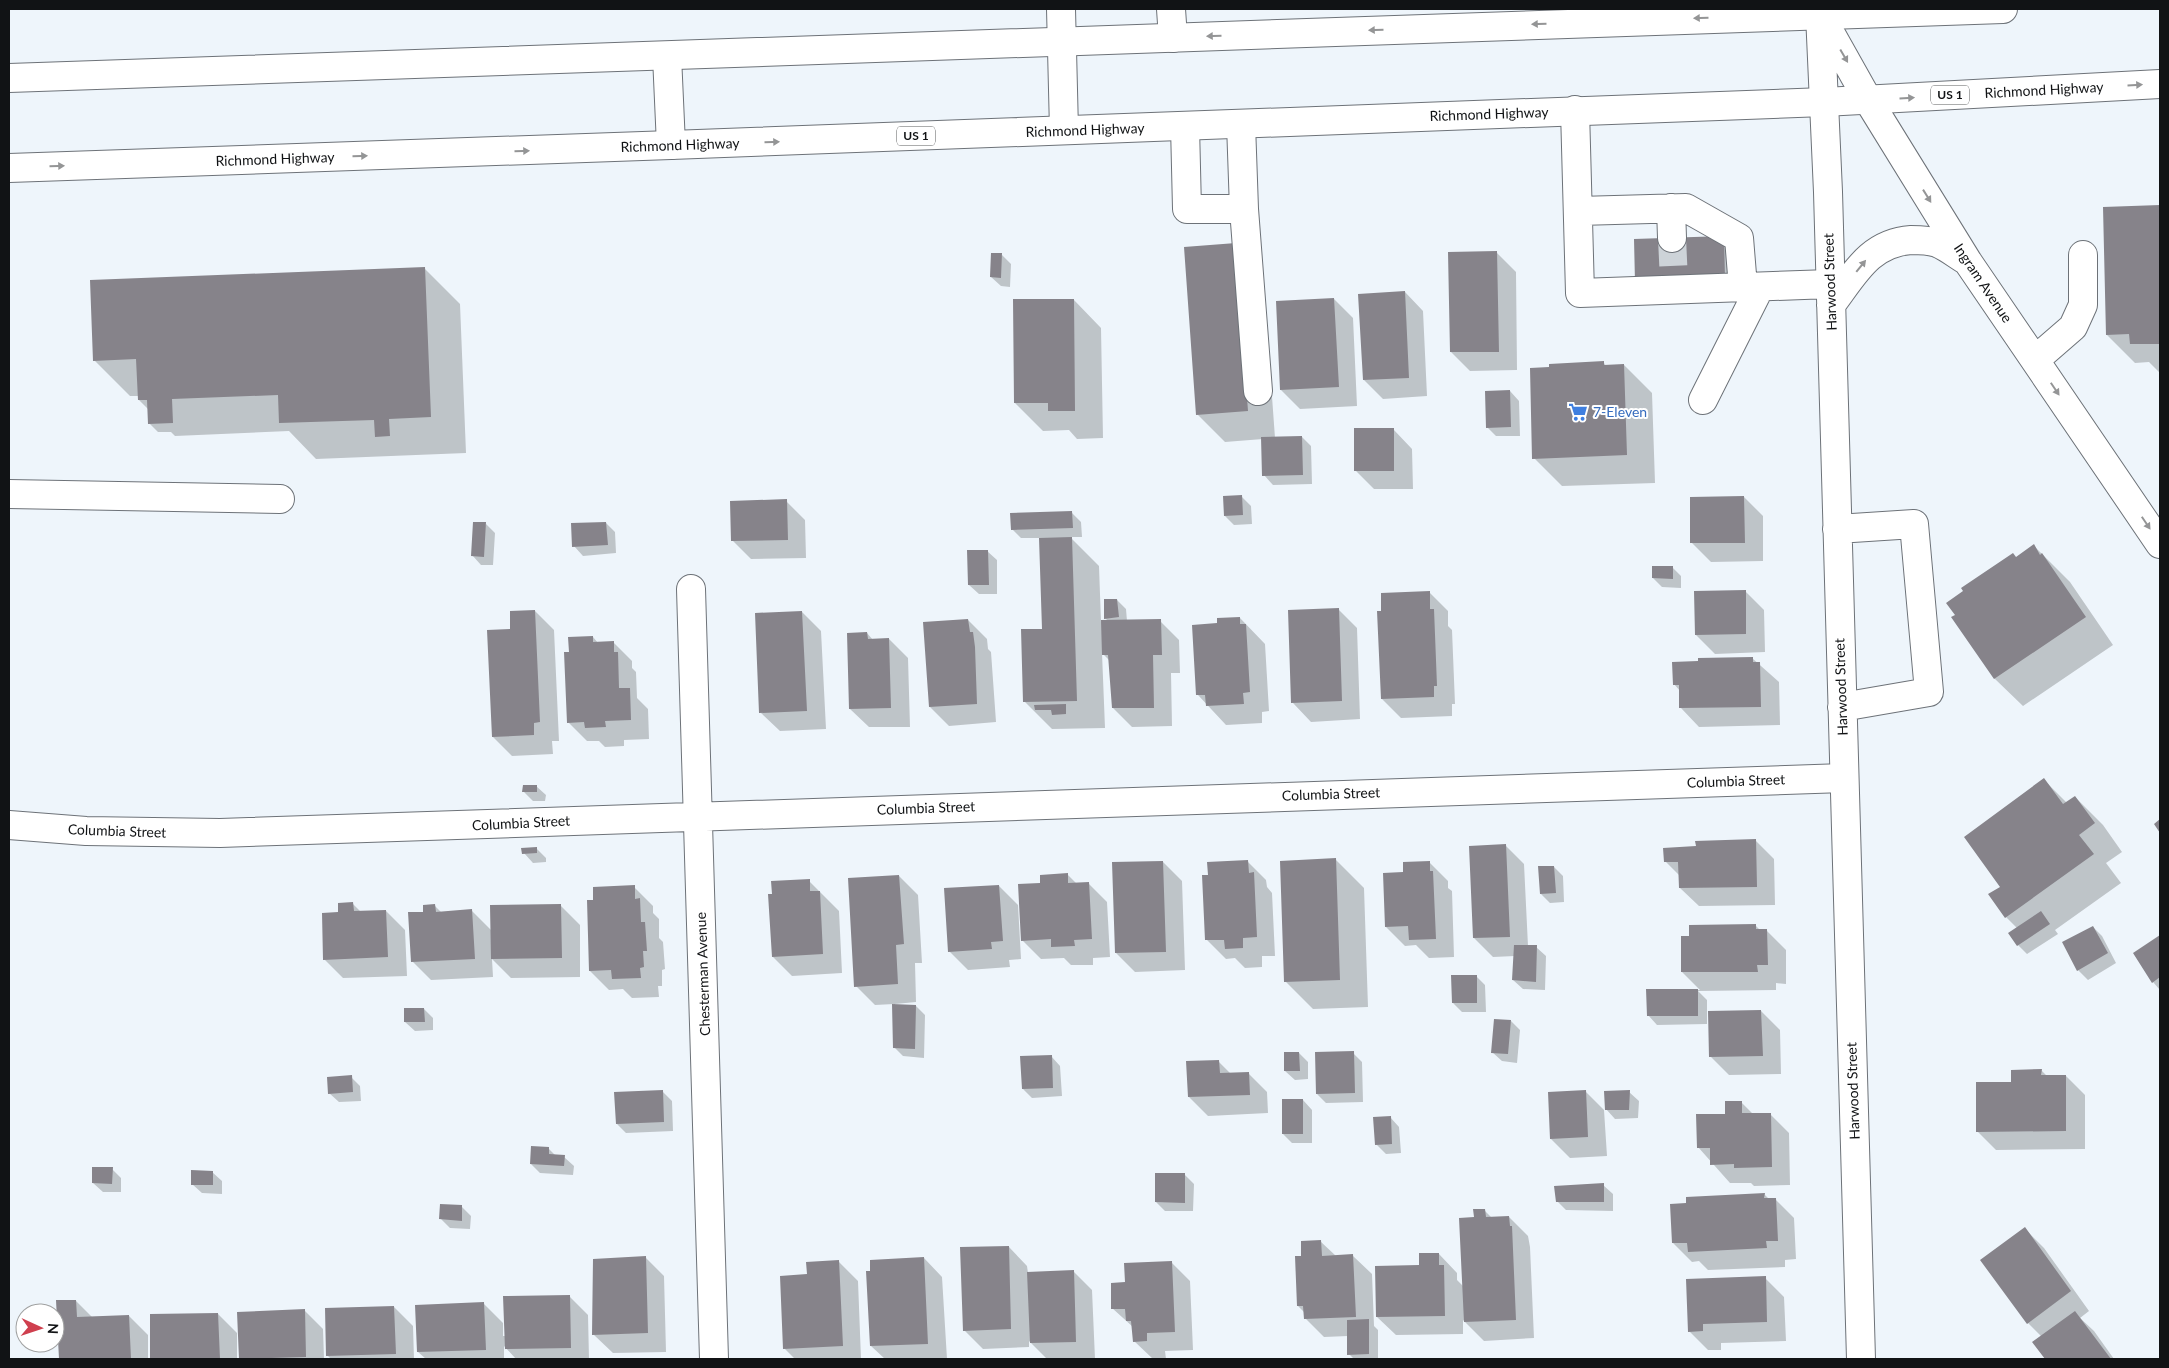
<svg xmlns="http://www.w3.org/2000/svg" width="2169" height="1368" font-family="Lato,sans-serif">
	<rect width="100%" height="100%" fill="#eef5fb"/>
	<path fill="#0003" d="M2160,206V372H2159L2149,362L2135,363L2107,335L2104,208Z
		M1723,238L1743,298L1655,300Z
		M1235,245L1263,272L1275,438L1302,437L1311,446L1312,484L1273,485L1264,475L1263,439L1225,442L1197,414Z
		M1497,253L1516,272L1517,370L1470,371L1451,352Z
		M1002,255L1011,264L1010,287L1001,286L991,277Z
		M424,268L460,304L466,453L316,459L289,431L175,436L171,432H158L149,423L148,409L139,400V396H130L94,360Z
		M1405,292L1423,311L1427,396L1383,399L1364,380Z
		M1334,299L1353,318L1357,406L1300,409L1281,390Z
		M1074,300L1101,328L1103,438L1077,439L1069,430L1043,431L1015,403Z
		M1604,363L1606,366L1624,365L1652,393L1655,483L1562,486L1534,458Z
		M1510,391L1519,401L1520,436H1496L1487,427Z
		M1394,430L1412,449L1413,489H1374L1355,470Z
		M1242,497L1251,506L1252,524L1234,525L1225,516Z
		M1744,497L1763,516V561L1711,562L1692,543Z
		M786,501L805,520L806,558L751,559L732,540Z
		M1072,513L1081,522L1082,537H1070L1099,566L1101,622H1109L1105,618L1117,600L1126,609L1127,621H1160L1179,640L1180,673H1171L1172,726L1132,727L1113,708L1110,661L1102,653L1105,728L1052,729L1024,701L1043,630L1040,538H1021L1012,529Z
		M606,523L615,532L616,553L583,556L574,546Z
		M486,524L495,533L493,565H481L472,555Z
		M2034,546L2070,582L2113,645L2023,706L1995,679L1953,618L2017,558Z
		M987,551L997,560V594H979L969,585Z
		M1672,567L1681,576V588L1662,587L1653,578Z
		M1745,591L1764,610L1765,652L1715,654L1696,635Z
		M1429,592L1448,611V626L1452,630L1455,704H1452V716L1401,718L1382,699Z
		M1338,609L1357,628L1360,719L1311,722L1293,703Z
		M535,611L554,630L559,741H552L553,754L512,756L493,737L511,630Z
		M802,612L821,631L826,729L780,731L761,713Z
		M1240,618L1265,644L1269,711L1262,712V723L1226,725L1198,695L1218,625Z
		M968,620L987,639L988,649L991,652L996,722L949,726L930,707Z
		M867,633L873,640L889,639L908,658L910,727H869L850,709Z
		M593,637L598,643L613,642L632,661V668L636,672L637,698L648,709L649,739L624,740V746L605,747L599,741H587L568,722L570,653Z
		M1752,658L1779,682L1780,725L1699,727L1681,708L1680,691L1674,684Z
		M2044,780L2067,803L2075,797L2103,825L2122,852L2106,863L2121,883L2055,930L2058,934L2027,954L2018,945L2017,928L2006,917L1990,895L2002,888Z
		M536,786L546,795L545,801H533L524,792Z
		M1755,840L1774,859L1775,905L1699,906L1680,888V876L1665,861Z
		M1505,845L1524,864L1528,946L1536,947L1546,956L1545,990L1523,989L1513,980L1515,956L1493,957L1474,938Z
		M536,848L546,858V862L533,863L524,853Z
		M1336,860L1364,888L1368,1007L1313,1009L1285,981Z
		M1247,861L1266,880L1267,887L1272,893L1275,956H1262V967L1245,968L1235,958L1226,959L1207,940L1209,876Z
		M1163,862L1182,881L1185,970L1135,972L1116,953Z
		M1429,862L1448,881V888L1452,891L1454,957L1429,958L1416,945L1405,946L1386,927L1405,873Z
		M1554,867L1563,876L1564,902L1550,903L1541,894Z
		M1067,874L1077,884L1088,883L1107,902L1110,957L1093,958V965H1071L1064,958L1041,959L1022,940Z
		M899,876L918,895L922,963H915L916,1002L895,1004V1006H916L925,1015L924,1058L903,1056L894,1047V1004L875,1005L856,986Z
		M809,881L839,911L842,973L792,976L773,957Z
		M999,886L1018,905L1021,959L1009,960L1010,967L968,970L949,951Z
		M634,887L653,906V913L659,919V938L663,942L665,969L662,970V986H658L659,997L632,998L623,989L609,990L590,971L594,901Z
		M352,903L361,912L386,911L405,930L407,976L343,978L324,959L339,913Z
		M435,906L442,913L472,911L492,931L561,906L580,925V977L511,978L492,959L493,977L431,980L412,961L425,913Z
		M1756,926L1761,931H1767L1786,950V984L1776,983V990L1698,991L1707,1000V1024L1657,1025L1648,1015L1647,991L1700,990L1682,972L1690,937Z
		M2093,927L2102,936L2116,963L2088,980L2078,970L2064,943Z
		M2160,937V990L2153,982L2134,954Z
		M1476,976L1485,985L1486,1012H1462L1453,1003Z
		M424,1009L433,1018V1030L415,1031L405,1022Z
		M1761,1011L1780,1030L1781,1074L1729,1075L1710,1056Z
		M1511,1021L1520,1030L1517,1063L1502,1061L1492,1052Z
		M1299,1053L1308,1062V1079L1295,1080L1285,1071Z
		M1353,1053L1362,1062L1363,1102L1326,1103L1317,1094Z
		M1051,1056L1060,1066L1062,1096L1032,1098L1023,1089Z
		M1218,1061L1231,1074L1248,1073L1267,1092L1268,1113L1208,1116L1189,1097Z
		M2041,1070L2047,1076H2066L2085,1095V1149L1996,1150L1977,1131L2012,1083Z
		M351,1077L360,1086L361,1101L339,1102L329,1093Z
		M662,1091L672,1101L673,1131L626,1133L617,1124Z
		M1585,1091L1604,1110L1607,1156L1570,1158L1551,1139Z
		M1629,1092L1639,1101L1638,1118L1615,1119L1606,1109Z
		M1303,1100L1312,1110V1143H1292L1283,1134Z
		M1741,1102L1753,1114H1770L1789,1133L1790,1185L1754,1186L1751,1183H1730L1698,1147L1726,1115Z
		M1390,1117L1399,1127L1401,1153L1386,1154L1376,1144Z
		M549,1149L556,1156L564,1157L574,1166L573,1175L540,1173L531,1164Z
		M112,1169L121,1178V1192H103L93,1183Z
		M212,1172L222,1181V1194L202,1193L192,1184Z
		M1184,1174L1194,1184L1193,1211H1165L1156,1202Z
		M1603,1185L1613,1194V1211L1566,1210L1557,1201Z
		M1764,1194L1769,1199H1775L1794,1218L1796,1259L1785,1260V1267L1708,1270L1699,1261L1692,1262L1673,1243Z
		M462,1207L471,1216L470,1229L450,1228L441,1219Z
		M1484,1210L1492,1218L1509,1217L1528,1236L1530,1247L1534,1338L1484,1341L1463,1320V1334L1396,1335L1377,1317L1420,1267L1439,1254L1457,1273V1280L1463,1286L1476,1218Z
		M2025,1229L2044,1248L2089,1311L2080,1318L2094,1331L2114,1359H2046L2034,1343L2042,1337L2028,1323Z
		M1320,1241L1336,1256H1353L1372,1274L1374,1326L1378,1330V1359H1354L1349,1354L1348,1336L1324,1337L1305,1318V1313L1298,1306L1303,1257Z
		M1009,1247L1027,1266L1028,1273L1073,1271L1092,1290L1095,1359H1047L1029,1341V1347L983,1349L964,1330Z
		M645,1257L664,1276L666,1352L613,1353L594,1335Z
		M924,1258L942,1277L947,1359H885L871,1346Z
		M839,1262L858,1281L861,1359H795L784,1348L808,1276Z
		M1171,1262L1190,1281L1193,1350L1165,1351L1166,1359H1153L1134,1341L1133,1327L1112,1308L1126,1284Z
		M1765,1278L1784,1297L1786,1341L1721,1343V1350H1708L1689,1331Z
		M569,1296L588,1315L589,1359H516L504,1346V1359H426L418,1352L484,1304L503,1323V1336H506Z
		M76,1301L92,1317L129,1316L148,1335V1359H60L58,1302Z
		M394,1307L413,1326L414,1359H331L327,1355Z
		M304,1310L323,1329L324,1359H241L239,1313Z
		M218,1314L237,1333V1359H152L151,1316Z"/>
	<path fill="#86838a" d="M2160,205V344H2130L2129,334L2106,335L2103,207Z
		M1724,236L1725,279L1635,282L1634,239Z
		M1236,243L1248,411L1196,415L1184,247Z
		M1497,251L1499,352H1450L1448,252Z
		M991,253H1002L1001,278L990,277Z
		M425,267L431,417L389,419L390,436L375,437L374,420L279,423L278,395L172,399L173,423L148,424L147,400H138L136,359L93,361L90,280Z
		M1405,291L1409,378L1363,380L1358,294Z
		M1334,298L1339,387L1280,390L1276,301Z
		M1013,299H1074L1075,411H1048V403H1014Z
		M1604,361V365L1624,364L1627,455L1532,459L1530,368L1549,367V364Z
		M1510,390L1511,427L1486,428L1485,391Z
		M1354,428H1394V471H1354Z
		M1302,436L1303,475L1262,476L1261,437Z
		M1242,495L1243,515L1224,516L1223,496Z
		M1744,496L1745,543H1690V497Z
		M787,499L788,540L731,541L730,501Z
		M1072,511L1073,528L1011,530L1010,513Z
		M473,522H486L484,557L471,556Z
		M606,522L608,545L572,547L571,523Z
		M1072,537L1077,701L1023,702L1021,629H1042L1039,538Z
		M2034,544L2040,555L2042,553L2086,617L1994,679L1951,617L1955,615L1946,603L1963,591L1961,588L2013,553L2016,557Z
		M967,550H988L989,585H968Z
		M1652,566H1673V579L1652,578Z
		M1746,590V634L1695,635L1694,591Z
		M1430,591V609H1434L1437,686H1434V697L1381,699L1377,611H1381V593Z
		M1104,599H1117L1119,617L1104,619Z
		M1339,608L1342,701L1291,703L1288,610Z
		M535,610L540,722L534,723V735L492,737L487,630L510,629V611Z
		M802,611L807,711L759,713L755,613Z
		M1240,617V624H1246L1250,692L1243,693L1244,704L1206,706L1205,695H1196L1192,625L1217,623V618Z
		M968,619L970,632H973L975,647L977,704L929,707L923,622Z
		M1161,619L1162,655H1153L1154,708H1112L1108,655H1102L1101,620Z
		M867,632L868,639L889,638L891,708L849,709L847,633Z
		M593,636V642L614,641V652H618L619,688H630L631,720L605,721L606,727L585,728L584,722L567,723L564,652H569L568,637Z
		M1753,657V662H1760L1761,707L1679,708V685H1673L1672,662L1698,661V658Z
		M1066,704V714L1052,715L1051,710H1035L1034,705Z
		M2044,778L2063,804L2075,796L2095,823L2079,835L2094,854L2005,918L1988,894L2000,887L1964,837Z
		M523,785H537V792H522Z
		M2160,819V833L2154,824Z
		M1756,839L1757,887L1679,888L1678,862H1664L1663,848L1696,846L1695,841Z
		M1506,844L1510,937L1473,938L1469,846Z
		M537,847V853L522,854L521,848Z
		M1336,858L1340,980L1284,982L1280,861Z
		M1248,860L1249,873L1254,872L1257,937L1243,938V948L1225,949L1224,940H1205L1202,875H1208L1207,862Z
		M1163,861L1166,952L1115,953L1112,862Z
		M1430,861V871H1433L1436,939L1409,940L1408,926L1385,927L1383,873L1403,872V862Z
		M1538,866H1554L1556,893L1540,894Z
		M1068,873V883L1089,882L1092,939L1074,940L1075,946L1051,947V939L1021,941L1018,884L1040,883V875Z
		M899,875L904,944L896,945L898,984L854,987L848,878Z
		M810,879V891H820L823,954L772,957L768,894H772L771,881Z
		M635,885V899L640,898L641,922H645L647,951H643L644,967L640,968L641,978L612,979L611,970L589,971L587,900H593V887Z
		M999,885L1003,941L991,942L992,949L948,952L944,888Z
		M353,902L354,911L386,910L388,957L323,960L322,913L338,912V903Z
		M435,904L436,912L472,909L475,959L411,962L408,912H423V905Z
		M561,904L562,958L491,959L490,905Z
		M2041,911L2050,924L2017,946L2008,933Z
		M1756,924V929H1767L1768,965H1757L1758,972H1681V936H1689V925Z
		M2093,926L2108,953L2077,971L2062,942Z
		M2160,935V977L2152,983L2133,953Z
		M1514,945H1537L1536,982L1512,980Z
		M1451,975H1477V1003H1452Z
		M1646,989H1698V1016H1647Z
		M892,1004L916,1005L915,1049L893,1048Z
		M404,1008H424L425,1022H404Z
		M1761,1010L1763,1056L1709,1057L1708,1011Z
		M1494,1019L1511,1020L1508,1054L1491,1053Z
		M1354,1051L1355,1093L1316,1094L1315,1052Z
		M1284,1052H1299L1300,1071H1284Z
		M1052,1055L1053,1088L1022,1089L1020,1056Z
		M1219,1060L1220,1073L1249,1072L1250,1095L1188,1097L1186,1061Z
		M2042,1069L2041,1075H2066V1131L1976,1132V1082H2011V1070Z
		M352,1075L353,1092L328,1094L327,1077Z
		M663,1090L664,1122L616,1124L614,1092Z
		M1586,1090L1588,1137L1550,1139L1548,1092Z
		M1630,1090L1629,1110H1605L1604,1091Z
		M1282,1099H1303V1134H1282Z
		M1725,1101H1742V1113H1771L1772,1167L1734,1168V1164L1710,1165V1148H1697L1696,1114H1725Z
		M1391,1116L1392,1144L1375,1145L1373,1117Z
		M531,1146L549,1147V1154L565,1155L564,1166L530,1164Z
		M92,1167H113L112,1184L92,1183Z
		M191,1170L213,1171V1185H191Z
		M1155,1173H1185V1203L1155,1202Z
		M1604,1183V1202H1556L1554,1186Z
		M1765,1193L1764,1198H1776L1778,1241H1766L1767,1248L1688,1252L1687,1243H1672L1670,1204L1686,1203V1197Z
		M440,1204L462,1205V1221L439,1219Z
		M1473,1209H1485L1486,1217L1509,1216L1510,1226H1512L1516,1320L1464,1322L1459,1218L1474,1217Z
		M2025,1227L2071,1291L2027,1324L1980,1260Z
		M1321,1240L1322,1256L1353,1254L1356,1317L1304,1319L1303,1306H1297L1295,1256H1301V1241Z
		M1009,1246L1011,1329L963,1331L960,1247Z
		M1419,1253H1439V1265H1444L1445,1316L1376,1317L1375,1266L1419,1265Z
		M646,1256L648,1333L592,1335L593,1259Z
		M924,1257L928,1344L870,1346L866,1271H870V1260Z
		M839,1260L843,1346L783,1349L780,1276L807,1274L806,1262Z
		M1172,1261L1175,1332L1147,1333V1341L1133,1342L1131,1321H1126L1125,1309H1111V1283L1125,1282L1124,1263Z
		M1074,1270L1076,1342L1030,1343L1027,1272Z
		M1766,1276L1767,1322L1703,1324V1331L1688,1332L1686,1279Z
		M570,1295L571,1348L505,1349L503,1296Z
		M56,1300H76L77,1317L129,1315L131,1359H59Z
		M484,1302L486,1350L417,1352L415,1305Z
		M394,1306L396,1354L326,1356L325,1308Z
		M305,1309L306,1357L239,1359L237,1312Z
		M2075,1311L2111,1359H2045L2032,1342Z
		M218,1313L220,1359H150V1314Z
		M1369,1319V1354L1347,1355V1320Z"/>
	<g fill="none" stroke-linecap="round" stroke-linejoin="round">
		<path stroke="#cdd3d8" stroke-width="28" stroke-dasharray="28 14" stroke-linecap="butt" d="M1672,238L1674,281"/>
		<g stroke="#6d7278" stroke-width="30">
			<path id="minor" d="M1061,9L1064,130
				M1171,9L1173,38
				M1820,14L1828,192L1861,1359
				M1822,18L1868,100L1968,262L2160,544
				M667,56L671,145
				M1575,110L1580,293L1830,284
				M1241,124L1244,209
				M1185,126L1187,209H1244L1258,391
				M1671,208L1672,238
				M1579,211L1686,208L1739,238L1743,287
				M1831,305C1854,275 1869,243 1911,240C1919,240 1929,240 1937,243C1947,247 1957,255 1967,261
				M2035,360L2073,327L2083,305V255
				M1703,400L1760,287
				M9,494L280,499
				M1837,529L1914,524L1929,692L1842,707
				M691,589L714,1359
				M9,825L86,831L220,833L1844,778"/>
		</g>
		<g stroke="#6d7278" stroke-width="30">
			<path id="major" d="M9,78L2003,9
				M9,168L671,145L1824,102L2160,84"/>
		</g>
		<use href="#minor" stroke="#fff" stroke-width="28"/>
		<use href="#major" stroke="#fff" stroke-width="28"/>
	</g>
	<defs><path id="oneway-solid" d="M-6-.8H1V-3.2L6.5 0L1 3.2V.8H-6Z" transform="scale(1.25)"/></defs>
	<g fill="#949596">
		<use href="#oneway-solid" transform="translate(1701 18) rotate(178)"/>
		<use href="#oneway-solid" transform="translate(1539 24) rotate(178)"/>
		<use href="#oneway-solid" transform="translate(1376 30) rotate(178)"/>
		<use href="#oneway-solid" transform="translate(1214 36) rotate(178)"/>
		<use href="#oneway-solid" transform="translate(1844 56) rotate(60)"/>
		<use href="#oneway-solid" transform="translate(2135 85) rotate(-3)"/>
		<use href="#oneway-solid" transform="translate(1907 98) rotate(-3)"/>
		<use href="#oneway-solid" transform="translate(772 142) rotate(-2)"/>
		<use href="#oneway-solid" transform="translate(522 151) rotate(-2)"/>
		<use href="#oneway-solid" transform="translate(360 156) rotate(-2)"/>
		<use href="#oneway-solid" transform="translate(57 166) rotate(-2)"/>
		<use href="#oneway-solid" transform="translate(1927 196) rotate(58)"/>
		<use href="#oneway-solid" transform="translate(1861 266) rotate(-51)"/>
		<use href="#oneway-solid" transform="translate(2055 389) rotate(56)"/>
		<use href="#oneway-solid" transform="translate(2146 523) rotate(56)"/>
	</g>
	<defs>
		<g id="supermarket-bare" transform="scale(1.5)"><path d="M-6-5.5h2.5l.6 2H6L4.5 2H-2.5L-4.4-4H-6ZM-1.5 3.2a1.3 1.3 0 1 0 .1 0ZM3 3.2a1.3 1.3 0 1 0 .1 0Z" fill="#3f7fe0" stroke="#fff" stroke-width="2.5" paint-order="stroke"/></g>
	</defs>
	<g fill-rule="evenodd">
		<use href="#supermarket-bare" x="1578" y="412"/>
	</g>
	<g text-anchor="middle" stroke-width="4" stroke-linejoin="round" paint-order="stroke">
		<g fill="#fff" stroke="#585a5b" stroke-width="1">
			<rect x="1931" y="85.5" width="38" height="19" rx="4"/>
			<rect x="897" y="126.5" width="38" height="19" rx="4"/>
		</g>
		<g font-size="12" font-weight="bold" fill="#111315">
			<text x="1950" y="99">US 1</text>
			<text x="916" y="140">US 1</text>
		</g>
		<g font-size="14" fill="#111315" stroke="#fff">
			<text transform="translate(2044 90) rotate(-3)" y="5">Richmond Highway</text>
			<text transform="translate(1489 114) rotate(-2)" y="5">Richmond Highway</text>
			<text transform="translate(1085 130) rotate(-2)" y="5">Richmond Highway</text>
			<text transform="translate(680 145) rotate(-2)" y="5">Richmond Highway</text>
			<text transform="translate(275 159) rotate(-2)" y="5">Richmond Highway</text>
			<text transform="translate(1830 282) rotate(-92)" y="5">Harwood Street</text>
			<text transform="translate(1983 283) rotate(56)" y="5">Ingram Avenue</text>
			<text transform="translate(1841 687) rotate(-92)" y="5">Harwood Street</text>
			<text transform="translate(1736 781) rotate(-2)" y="5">Columbia Street</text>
			<text transform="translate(1331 794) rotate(-2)" y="5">Columbia Street</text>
			<text transform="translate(926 808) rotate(-2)" y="5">Columbia Street</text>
			<text transform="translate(521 823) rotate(-3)" y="5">Columbia Street</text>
			<text transform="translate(117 831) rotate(2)" y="5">Columbia Street</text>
			<text transform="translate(703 974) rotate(-92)" y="5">Chesterman Avenue</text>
			<text transform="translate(1853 1091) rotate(-92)" y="5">Harwood Street</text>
		</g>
		<g font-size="14" fill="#366cbe" stroke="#fff" text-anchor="start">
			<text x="1593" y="417">7-Eleven</text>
		</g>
	</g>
	<rect width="2169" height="1368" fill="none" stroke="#111315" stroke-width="20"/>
	<g transform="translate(40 1328) rotate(93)"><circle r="24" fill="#ffffff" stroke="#a0a1a1"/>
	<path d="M0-4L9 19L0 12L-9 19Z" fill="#cf3f4e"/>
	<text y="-8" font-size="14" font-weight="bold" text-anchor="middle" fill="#111315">N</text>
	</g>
</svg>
